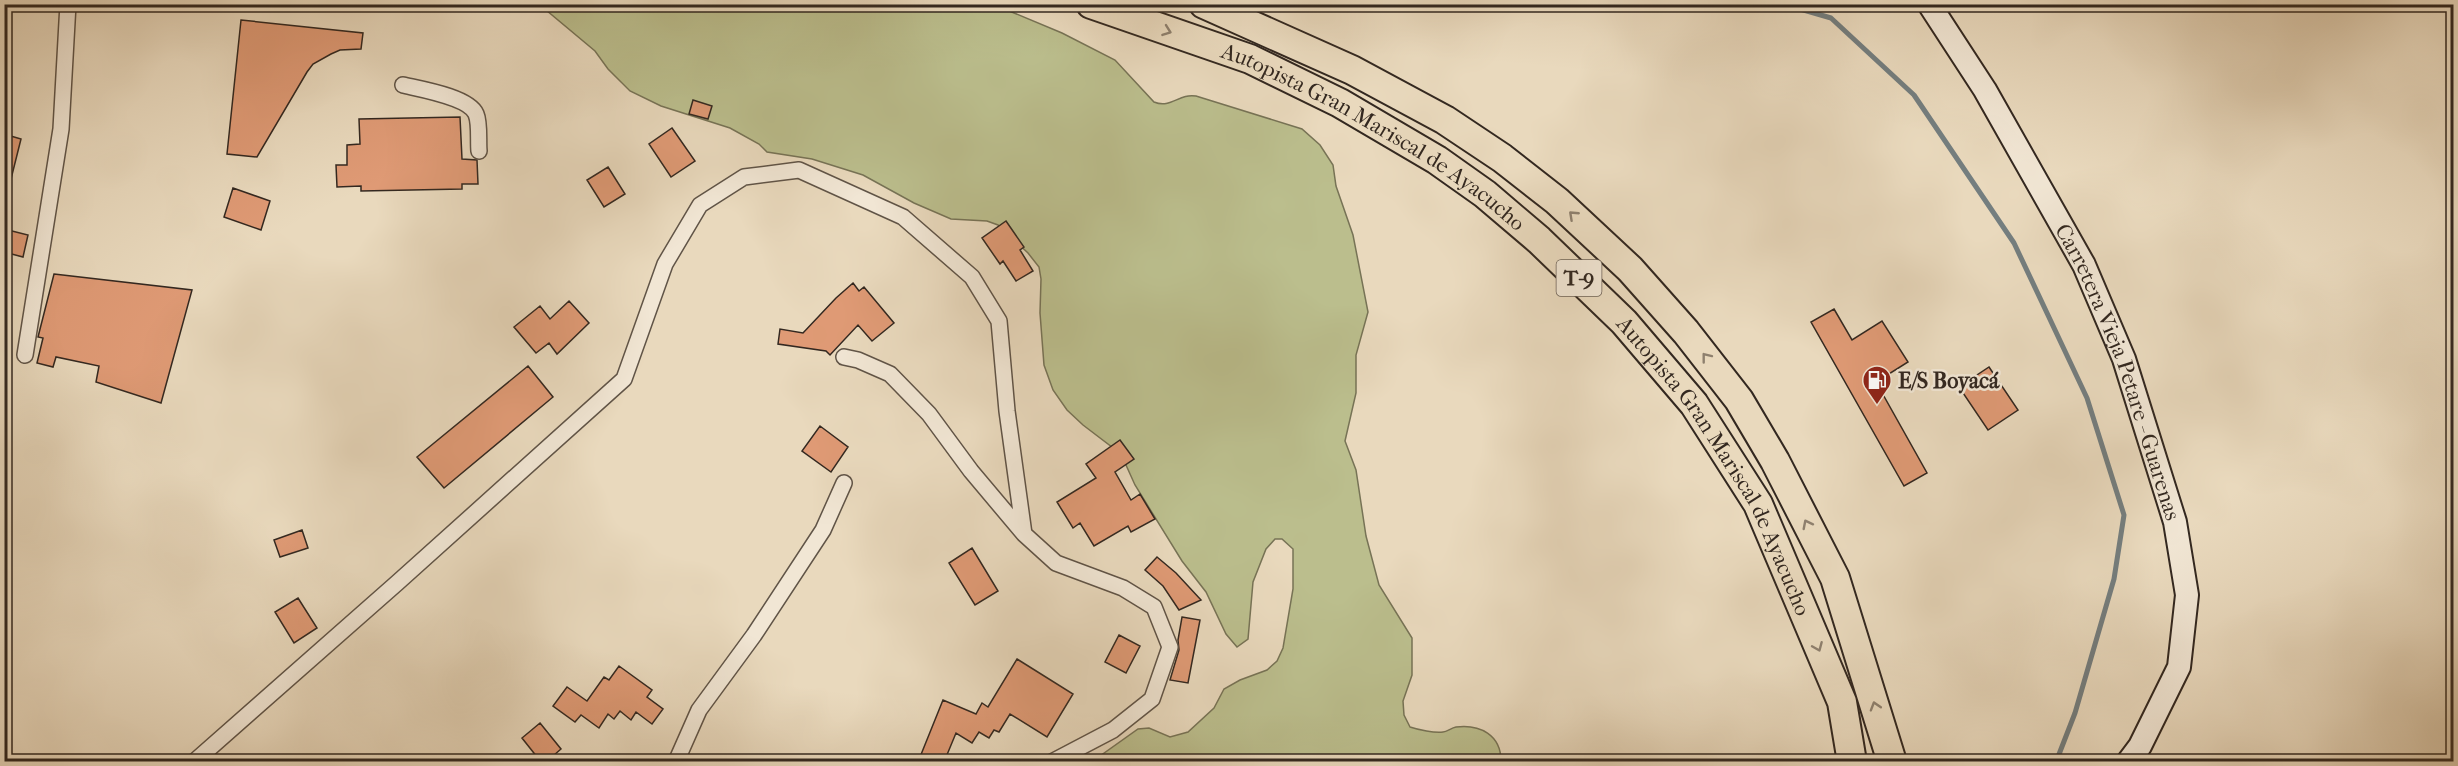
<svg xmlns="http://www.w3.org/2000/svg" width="2458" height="766" font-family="'IM FELL French Canon',serif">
	<rect width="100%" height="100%" fill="#e9d9bd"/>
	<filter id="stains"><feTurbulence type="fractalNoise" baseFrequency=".00333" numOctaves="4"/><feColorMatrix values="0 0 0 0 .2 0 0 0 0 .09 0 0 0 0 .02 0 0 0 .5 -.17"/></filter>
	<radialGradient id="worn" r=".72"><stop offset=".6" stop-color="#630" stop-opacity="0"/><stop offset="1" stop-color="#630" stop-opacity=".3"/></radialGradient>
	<path fill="#bbbe8d" stroke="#777356" stroke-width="1.5" d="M540,5H995L1062,33L1115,60L1154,102C1171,109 1179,93 1196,96L1302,129L1320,145L1333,165L1336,186L1353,235L1368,312L1356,355V393L1345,441L1356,470L1366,536L1379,585L1412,638V675L1403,701L1404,715L1410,727C1419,730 1434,733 1443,732C1447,732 1451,728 1456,727C1480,724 1501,735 1501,761H1093L1138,729L1149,728L1170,737L1188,732L1214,708L1224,689L1240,680L1267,670L1277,661L1283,648L1293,589V549L1282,539H1275L1266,549L1253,582L1248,639L1237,647L1226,634L1206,592L1182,561L1135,485L1121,454L1083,425L1067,410L1053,390L1044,365L1040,313L1041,279L1039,267L1028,253L998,225L987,221L951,219L914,203L863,175L812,159L767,152L759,144L730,128L661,106L630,91L608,69L595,51Z"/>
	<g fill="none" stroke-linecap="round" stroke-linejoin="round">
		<path stroke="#747e7f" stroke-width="5" d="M1783,4L1831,18L1914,95L2014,243L2087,398L2124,515L2114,579L2075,713L2056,762"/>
	</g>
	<path fill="#df9a75" stroke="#332820" stroke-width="1.5" d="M241,20L363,33L361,49L340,50L331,54L313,64L307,72L257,157L227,154Z
		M693,100L712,106L708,119L689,114Z
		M460,117L462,159L477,160L478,184H462V189L361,191V186L337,187L336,165H347V145L360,144L359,119Z
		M672,128L695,161L671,177L649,144Z
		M4,134L21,139L10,183H4Z
		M608,167L625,194L604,207L587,180Z
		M233,188L270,201L261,230L224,217Z
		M1006,221L1024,247L1020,250L1033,271L1016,281L1003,261L1000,264L982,238Z
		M4,229L28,235L23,257L4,252Z
		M54,274L192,290L161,403L96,382L99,366L56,357L53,367L37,363L43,338L38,337Z
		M853,283L859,291L864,287L894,323L872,341L858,325L830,355L826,351L778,344L780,329L803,333L836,298Z
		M569,301L589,323L557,354L549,343L536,353L514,327L540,306L550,319Z
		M1834,309L1852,340L1882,321L1908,362L1876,382L1927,473L1904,486L1811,322Z
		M528,366L553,397L444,488L417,457Z
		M1989,367L2018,410L1988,430L1959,387Z
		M820,426L848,447L831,472L802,451Z
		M1120,440L1134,459L1115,472L1131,500L1140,494L1155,519L1131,532L1128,526L1094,546L1080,523L1073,528L1057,502L1096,478L1086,464Z
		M302,530L308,548L280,557L274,540Z
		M972,548L998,591L975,605L949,563Z
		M1157,557L1176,573L1201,600L1179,610L1163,586L1145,570Z
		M298,598L317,628L294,643L275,612Z
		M1182,617L1200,620L1188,683L1170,680L1179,650L1178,640Z
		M1119,635L1140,646L1126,673L1105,662Z
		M1017,659L1073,694L1047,737L1010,714L999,732L994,730L989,738L979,732L972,743L956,733L944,762H918L943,700L976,714L982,703L988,707Z
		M619,666L652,690L647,697L663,709L652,724L636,712L631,720L620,711L614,719L608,714L599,728L581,715L575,722L553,706L567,687L587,701L604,677L609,680Z
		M540,723L561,749L546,762H541L522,738Z"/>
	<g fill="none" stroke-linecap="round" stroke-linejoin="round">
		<g stroke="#605447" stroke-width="18">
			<path id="minor" d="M403,85C420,89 469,97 476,114C480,123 478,141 479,151
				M25,355L61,129L68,4
				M844,357L858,360L890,374L929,414L971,471L1024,534
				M194,762L397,583L624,379L665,264L700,205L744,177L799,170L903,217L972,277L999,321L1007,411L1024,534L1056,563L1123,588L1154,607L1170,647L1152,699L1113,730L1052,762
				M676,762L699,710L754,635L823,530L844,483"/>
		</g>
		<g stroke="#332820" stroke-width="26">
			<g id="secondary">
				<path id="s1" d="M1929,4L1985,90L2084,265L2124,359L2175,522L2187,595L2179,667L2140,746L2128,762"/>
			</g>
		</g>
		<g stroke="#332820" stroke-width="32">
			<g id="motorway">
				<path id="s2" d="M1091,4L1250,59L1340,103L1437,160L1485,194L1539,240L1624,322L1694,404L1758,504L1842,702L1852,762"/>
				<path d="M1204,4L1352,70L1445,120L1502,158L1557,201L1630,269L1686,332L1739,400L1775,461L1835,578L1892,762"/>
			</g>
		</g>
		<use href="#minor" stroke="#f1e6d4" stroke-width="15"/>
		<use href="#secondary" stroke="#f1e6d4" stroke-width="22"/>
		<use href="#motorway" stroke="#e9d9bd" stroke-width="28"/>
	</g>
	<defs><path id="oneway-chevron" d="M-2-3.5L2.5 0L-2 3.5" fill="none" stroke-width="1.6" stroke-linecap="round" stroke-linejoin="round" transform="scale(1.5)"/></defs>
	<g stroke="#8e806e">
		<use href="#oneway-chevron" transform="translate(1167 31) rotate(20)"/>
		<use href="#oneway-chevron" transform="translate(1573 215) rotate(-137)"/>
		<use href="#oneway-chevron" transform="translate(1706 357) rotate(-128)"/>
		<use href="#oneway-chevron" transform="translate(1807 524) rotate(-117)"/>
		<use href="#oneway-chevron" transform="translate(1818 647) rotate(67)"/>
		<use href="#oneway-chevron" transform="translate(1875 706) rotate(-107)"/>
	</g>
	<defs>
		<g id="fuel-pin" transform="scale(1.5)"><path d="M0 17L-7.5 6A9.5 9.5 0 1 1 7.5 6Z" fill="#8f2418" stroke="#f1e6d4"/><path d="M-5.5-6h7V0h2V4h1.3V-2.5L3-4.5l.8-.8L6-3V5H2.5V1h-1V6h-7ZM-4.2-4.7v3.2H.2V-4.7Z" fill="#fff"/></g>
	</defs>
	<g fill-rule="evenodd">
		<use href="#fuel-pin" x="1877" y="380"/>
	</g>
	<g text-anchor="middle" stroke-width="5" stroke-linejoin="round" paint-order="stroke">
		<rect fill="#f1e6d4" stroke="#6c6156" stroke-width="1.5" x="1556.5" y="260" width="45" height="36" rx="4.5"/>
		<g font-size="21" font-weight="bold" fill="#332820">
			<text x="1579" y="285">T-9</text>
		</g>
		<g font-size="22" fill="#332820" stroke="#f1e6d4">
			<text dy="8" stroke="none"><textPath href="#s2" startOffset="314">Autopista Gran Mariscal de Ayacucho</textPath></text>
			<text dy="8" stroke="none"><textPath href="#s1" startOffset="416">Carretera Vieja Petare - Guarenas</textPath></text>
			<text dy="8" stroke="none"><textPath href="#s2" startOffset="800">Autopista Gran Mariscal de Ayacucho</textPath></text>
		</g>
		<g font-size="22" font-weight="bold" fill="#332820" stroke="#f1e6d4" text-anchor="start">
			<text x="1898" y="388">E/S Boyacá</text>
		</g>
	</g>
	<rect width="2458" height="766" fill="none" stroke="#e9d9bd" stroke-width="24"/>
	<rect x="6" y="6" width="2446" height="754" fill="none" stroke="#332820" stroke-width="3"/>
	<rect x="12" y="12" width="2434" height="742" fill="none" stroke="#332820" stroke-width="1.5"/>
	<rect width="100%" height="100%" filter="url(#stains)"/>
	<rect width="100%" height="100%" fill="url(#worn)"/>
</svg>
